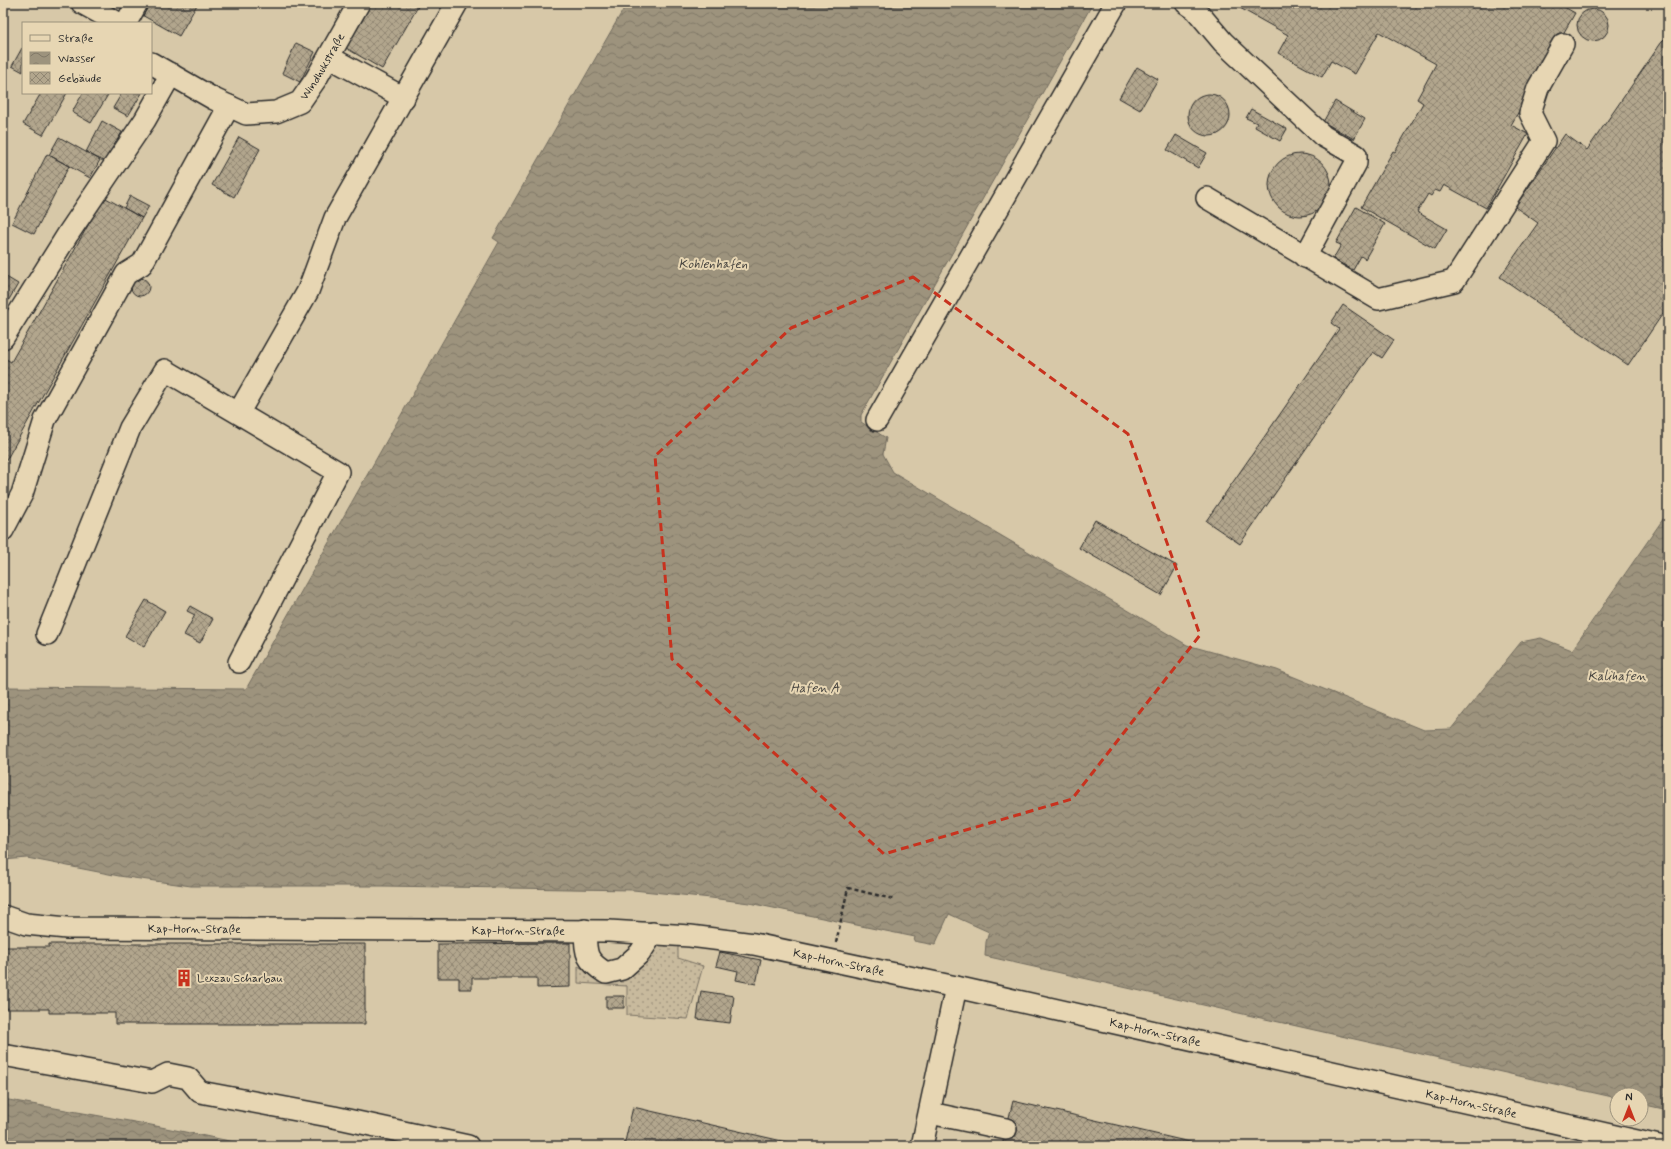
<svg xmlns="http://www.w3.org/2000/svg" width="1671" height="1149" font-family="Mynerve,sans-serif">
	<defs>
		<pattern id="grass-dots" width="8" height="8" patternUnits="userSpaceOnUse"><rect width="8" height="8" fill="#c8ba9d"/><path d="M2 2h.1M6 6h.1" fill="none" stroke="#a39780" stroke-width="1.8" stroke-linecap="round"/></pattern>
		<pattern id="water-waves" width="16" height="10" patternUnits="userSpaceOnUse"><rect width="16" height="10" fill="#9d937d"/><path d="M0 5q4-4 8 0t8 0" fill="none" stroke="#807867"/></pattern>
		<pattern id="building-cross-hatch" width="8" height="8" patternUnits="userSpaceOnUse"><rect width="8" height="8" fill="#b2a68d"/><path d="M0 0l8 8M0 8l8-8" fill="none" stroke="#918773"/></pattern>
	</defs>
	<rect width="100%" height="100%" fill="#e7d6b3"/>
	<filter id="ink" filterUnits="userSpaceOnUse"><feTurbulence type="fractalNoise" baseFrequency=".025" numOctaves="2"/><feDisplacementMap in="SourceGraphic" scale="8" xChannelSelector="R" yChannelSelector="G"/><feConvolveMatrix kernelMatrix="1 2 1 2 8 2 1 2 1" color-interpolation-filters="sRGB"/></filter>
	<g filter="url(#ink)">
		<path fill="#d7c8a8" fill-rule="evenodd" d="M3,3H627L494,238L499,241L246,689L3,687ZM23,23H151V93H23Z
			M1093,3H1668V512L1571,650L1562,646L1521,642L1451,729L1424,730L1277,670L1187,645L893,472L861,422V415Z
			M27,858L119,876L191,886H383L633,890L711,898L749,903L915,937L914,940L948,914L990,932L986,942L985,956L1617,1098V1119H1641V1104L1668,1110V1146H254L146,1124L3,1099V860Z"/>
		<path fill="url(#grass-dots)" stroke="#7a7264" d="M665,942L678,943V958L703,966L688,1019L627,1015V986L578,983V966L605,981Z"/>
		<path fill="url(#water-waves)" stroke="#6f695c" d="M627,3H1093L861,415V422L886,438L883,454L893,472L1187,645L1277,670L1424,730L1451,729L1521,642L1541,638L1572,650L1668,512V1110L1641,1104V1095H1617V1098L985,956L986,942L989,932L949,914L935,945L914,941L915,937L749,903L711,898L633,890L383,886H191L119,876L27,858L3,860V687L246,689L499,242L493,238Z
			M3,1099L146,1124L254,1146H3Z"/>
		<path fill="url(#building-cross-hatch)" stroke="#2b2b2b" d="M147,3H198L179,36L140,14Z
			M372,3H420L382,69L346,48Z
			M1231,3H1557L1575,13L1511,125L1528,134L1486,208L1444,185L1440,192L1435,190L1431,196L1428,194L1417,212L1447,229L1435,249L1361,207L1393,151L1395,152L1423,103L1417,99L1436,64L1379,32L1355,74L1331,61L1322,77L1278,53L1288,35Z
			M1577 25a16 16 0 1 1 32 0a16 16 0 1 1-32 0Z
			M1668,33V306L1628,365L1500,277L1538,223L1515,207L1565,134L1587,150Z
			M296,43L315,52L300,82L282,73Z
			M22,48L23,49V72L12,66Z
			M1137,67L1158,79L1140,110L1119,98Z
			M41,93H67L43,135L23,124Z
			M83,93H109L91,123L72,112Z
			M122,93H142L128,116L113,108Z
			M1188 115a21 21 0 1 1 42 0a21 21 0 1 1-42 0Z
			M1335,101L1365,119L1354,139L1323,122Z
			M1251,109L1287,129L1280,141L1255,127L1257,123L1246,118Z
			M102,121L122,132L105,162L86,152Z
			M1176,135L1207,153L1198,168L1167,150Z
			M59,137L100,160L90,178L49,155Z
			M239,137L260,149L234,197L212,185Z
			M47,154L69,166L34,234L12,223Z
			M1269 185a31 31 0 1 1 62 0a31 31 0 1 1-62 0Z
			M130,196L149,206L142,218L124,208Z
			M104,197L142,218L3,466V357L11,362Z
			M1356,207L1385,224L1365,259L1361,256L1353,270L1333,259L1341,245L1336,243Z
			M3,275L18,284L7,303L3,301Z
			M131 287a9 9 0 1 1 18 0a9 9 0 1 1-18 0Z
			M1343,305L1394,340L1382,358L1373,352L1240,544L1206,521L1339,329L1331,323Z
			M1095,520L1177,566L1161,595L1079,548Z
			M146,600L165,611L144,647L125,636Z
			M190,606L213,619L200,643L184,635L195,615L187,611Z
			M570,943V987L537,988V978H472V989H459V978H438V944Z
			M49,944H365V1024H115V1013H49V1009H3V947H49Z
			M720,952L761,960L756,984L736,980L738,971L716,966Z
			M701,991L734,996L730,1023L697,1019Z
			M606,996H624V1008H606Z
			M1013,1101L1207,1146H1002Z
			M633,1107L804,1146H624Z"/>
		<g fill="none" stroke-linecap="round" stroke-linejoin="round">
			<g stroke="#2b2b2b" stroke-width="24">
				<g id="minor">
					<path d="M82,3L118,23"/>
					<path d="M1186,3L1196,10L1223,42L1323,136L1356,155V163L1305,257"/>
					<path d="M126,23L137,3"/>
					<path d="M329,57L404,98"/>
					<path id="s1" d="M151,63L214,99L246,114L276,112L300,102L316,79L359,3"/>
					<path d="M1207,198L1378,299L1454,281L1544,141L1530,113L1538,88L1563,44"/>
					<path d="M3,338L68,234L145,120L171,74"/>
					<path d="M239,412L308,291L335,218L457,3"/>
					<path d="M877,420L1116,3"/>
					<path d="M3,530L22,494L45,420L126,274L142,264L229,106"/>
					<path d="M47,634L130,428L165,370L338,472L239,662"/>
					<path id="s2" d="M3,916L26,924L67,928L609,931L690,936L754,944L956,987L1659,1146"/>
					<path d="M585,930C586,954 585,960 606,973L622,969L640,953L653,933"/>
					<path d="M3,1055L152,1082L168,1074L188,1078L200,1092L334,1117L468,1146"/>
					<path d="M930,1113L1006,1129"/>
					<path d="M922,1146L956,987"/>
				</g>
			</g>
			<path stroke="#2b2b2b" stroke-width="2.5" stroke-dasharray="4 3" stroke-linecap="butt" d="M836,943L848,888L893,899"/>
			<use href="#minor" stroke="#e7d6b3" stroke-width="21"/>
		</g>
	</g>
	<path fill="none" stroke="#c8321e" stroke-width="3" stroke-dasharray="8 5" stroke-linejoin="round" d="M913,277L1128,434L1200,635L1072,799L884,854L672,659L655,456L791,328Z"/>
	<defs>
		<g id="building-bare" transform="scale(1.38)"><path d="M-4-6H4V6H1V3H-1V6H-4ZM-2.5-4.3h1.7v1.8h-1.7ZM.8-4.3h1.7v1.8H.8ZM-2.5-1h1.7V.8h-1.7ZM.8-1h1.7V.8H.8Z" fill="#c8321e" stroke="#e7d6b3" stroke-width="2.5" paint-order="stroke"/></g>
	</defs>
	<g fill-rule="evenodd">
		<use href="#building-bare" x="184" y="978"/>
	</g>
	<g text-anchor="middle" stroke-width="4" stroke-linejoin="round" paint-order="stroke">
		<g font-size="12" fill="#2b2b2b" stroke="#e7d6b3">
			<text dy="4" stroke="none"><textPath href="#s1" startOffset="206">Windhukstraße</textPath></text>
			<text dy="4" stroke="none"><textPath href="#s2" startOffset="193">Kap-Horn-Straße</textPath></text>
			<text dy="4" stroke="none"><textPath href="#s2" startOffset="517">Kap-Horn-Straße</textPath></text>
			<text dy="4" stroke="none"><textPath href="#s2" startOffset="840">Kap-Horn-Straße</textPath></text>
			<text dy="4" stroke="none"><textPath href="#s2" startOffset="1164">Kap-Horn-Straße</textPath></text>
			<text dy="4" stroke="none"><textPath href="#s2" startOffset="1488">Kap-Horn-Straße</textPath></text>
		</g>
		<g font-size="12" fill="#2b2b2b" stroke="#e7d6b3" text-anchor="start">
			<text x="197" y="982">Lexzau Scharbau</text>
		</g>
		<g font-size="13" font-style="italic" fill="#484540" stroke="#e7d6b3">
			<text x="713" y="268">Kohlenhafen</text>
			<text x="1617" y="680">Kalihafen</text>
			<text x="815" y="692">Hafen A</text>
		</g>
	</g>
	<rect width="1671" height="1149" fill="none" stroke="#e7d6b3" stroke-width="16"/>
	<rect x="8" y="8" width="1655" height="1133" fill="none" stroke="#2b2b2b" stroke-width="1.5" filter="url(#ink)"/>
	<rect x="22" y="22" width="130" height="72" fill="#e7d6b3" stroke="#9c927d"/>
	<rect x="30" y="35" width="20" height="6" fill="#e7d6b3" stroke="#9c927d"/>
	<text x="58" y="42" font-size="12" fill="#2b2b2b">Straße</text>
	<rect x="30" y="52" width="20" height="12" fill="url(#water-waves)" stroke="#9c927d"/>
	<text x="58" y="62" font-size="12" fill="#2b2b2b">Wasser</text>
	<rect x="30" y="72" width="20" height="12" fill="url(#building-cross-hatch)" stroke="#9c927d"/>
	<text x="58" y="82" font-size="12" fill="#2b2b2b">Gebäude</text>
	<g transform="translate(1629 1107)"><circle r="19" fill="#e7d6b3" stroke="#9c927d"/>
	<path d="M0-3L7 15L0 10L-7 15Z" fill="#c8321e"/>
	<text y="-6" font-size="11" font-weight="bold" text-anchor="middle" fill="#2b2b2b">N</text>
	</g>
</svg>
